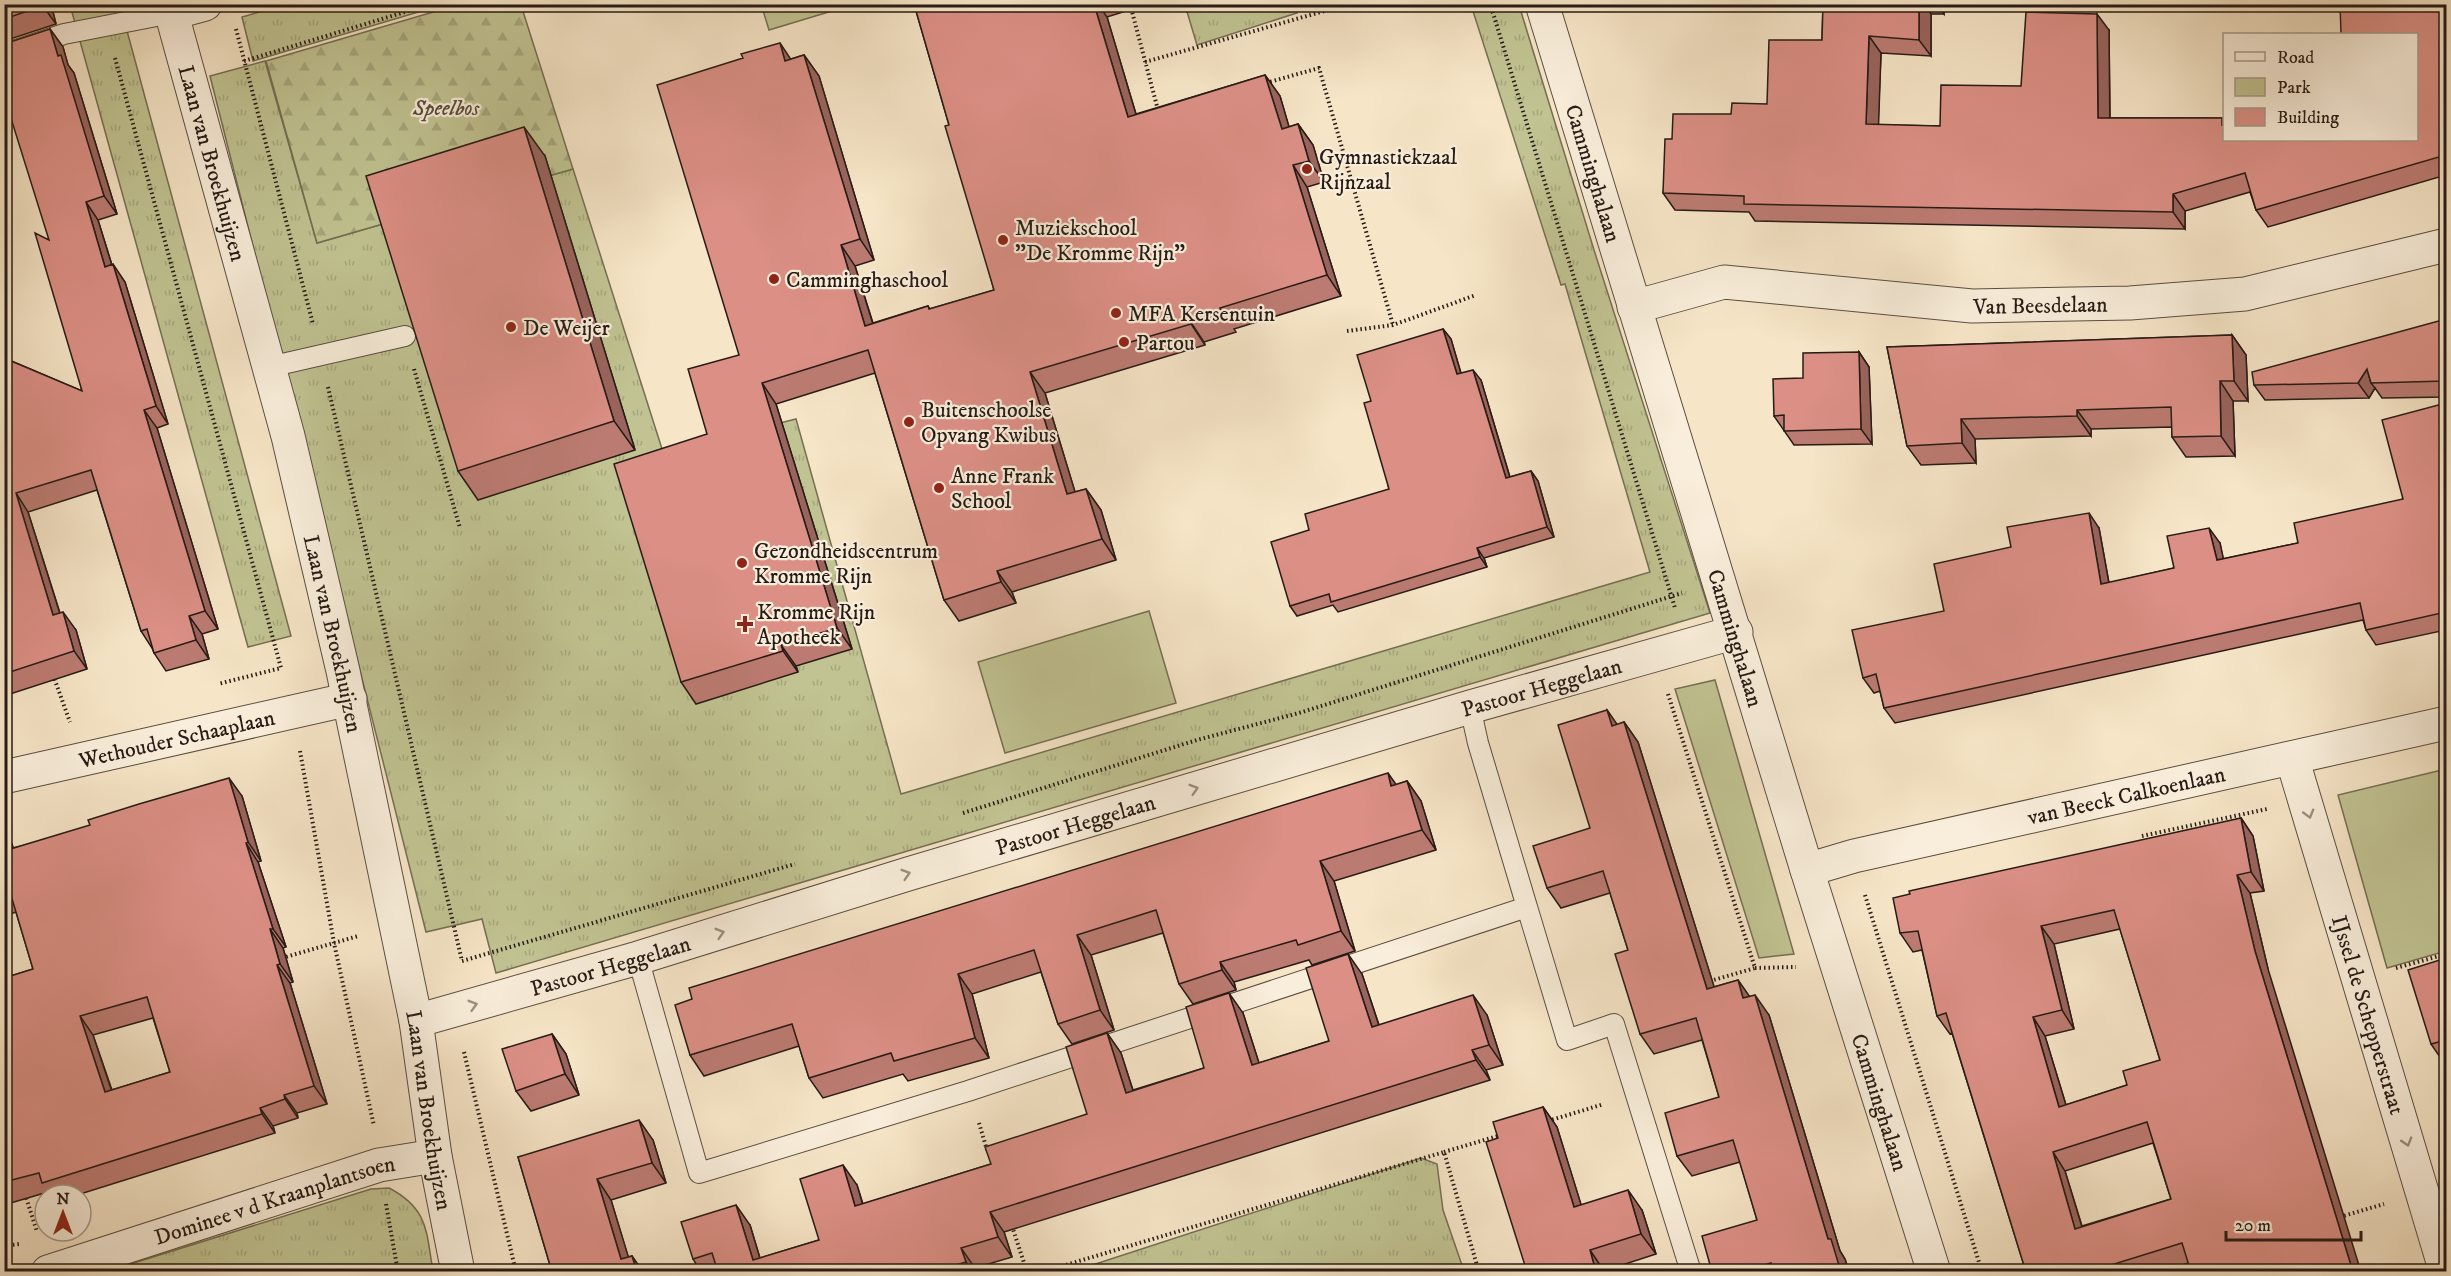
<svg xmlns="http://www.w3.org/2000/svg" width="2451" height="1276" font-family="'IM FELL DW Pica',serif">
	<defs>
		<pattern id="grass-tufts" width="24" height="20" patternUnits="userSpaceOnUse" patternTransform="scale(1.5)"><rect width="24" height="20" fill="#c1c392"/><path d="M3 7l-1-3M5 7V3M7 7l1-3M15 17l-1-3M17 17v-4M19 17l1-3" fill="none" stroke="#a6a77d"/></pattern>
		<pattern id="forest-firs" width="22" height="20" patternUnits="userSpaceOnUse" patternTransform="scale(1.5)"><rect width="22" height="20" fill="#c1c392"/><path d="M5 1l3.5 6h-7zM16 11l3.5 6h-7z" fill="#a6a77d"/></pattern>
	</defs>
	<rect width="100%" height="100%" fill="#f6e5c7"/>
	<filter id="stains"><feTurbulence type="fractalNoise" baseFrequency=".00333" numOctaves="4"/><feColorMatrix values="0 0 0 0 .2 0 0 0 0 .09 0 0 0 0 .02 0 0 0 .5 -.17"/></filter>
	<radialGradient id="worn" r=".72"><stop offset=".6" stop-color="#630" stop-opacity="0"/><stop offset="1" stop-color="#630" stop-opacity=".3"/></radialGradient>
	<path fill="url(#grass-tufts)" stroke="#746f54" stroke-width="1.5" d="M70,5H120L291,636L248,647Z
		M284,5V4L442,5L253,61L242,17Z
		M1185,5H1295L1297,13L1197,45Z
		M1471,5H1519L1594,250L1710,613L496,973L482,919L426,932L210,76L265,61L317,243L573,169L663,452L796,419L901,794L1650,572L1565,284L1561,285Z
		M1421,1158L1437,1164L1443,1210L1464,1271H1074Z
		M389,1188C429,1209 426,1232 433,1271H108L371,1189Z"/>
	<path fill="url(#forest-firs)" stroke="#746f54" stroke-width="1.5" d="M457,5H521L573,169L317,243L266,61Z"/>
	<path fill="#c1c392" stroke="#746f54" stroke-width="1.5" d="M761,4H852V5L769,30Z
		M1149,611L1176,703L1005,753L978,662Z
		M1715,680L1794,954L1759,958L1675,689Z
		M2446,769V951L2387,968L2338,795Z"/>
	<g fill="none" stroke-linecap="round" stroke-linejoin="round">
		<g stroke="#5b4e42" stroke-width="22">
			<path id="service" d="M4,54L64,34L172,13
				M269,367L405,336
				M1470,707L1478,743L1527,907
				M638,958L699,1173L968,1091L1527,907L1567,1040L1614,1024L1691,1272"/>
		</g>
		<g stroke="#5b4e42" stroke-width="35">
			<g id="minor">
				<path id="s1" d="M169,4L288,436L343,671L416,1021L435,1156L458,1272"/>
				<path id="s2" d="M1542,4L1807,870L1934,1272"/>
				<path d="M172,13L205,4"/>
				<path id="s3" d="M1634,307L1724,282L1972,306L2130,303L2245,294L2446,245"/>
				<path id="s4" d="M2292,758L2446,1272"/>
				<path id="s5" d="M4,777L350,699"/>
				<path id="s6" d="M1807,870L1854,856L2446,723"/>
				<path id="s7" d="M416,1021L638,958L908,874L1470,707L1736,632"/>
				<path id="s8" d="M48,1272L379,1165L435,1156"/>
			</g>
		</g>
		<path stroke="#271b16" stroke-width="4" stroke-dasharray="1.5 3" stroke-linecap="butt" d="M1130,4L1158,110
			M1488,4L1493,13L1675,608
			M1397,10L1418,4
			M236,29L313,324
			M115,58L281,668L218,684
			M244,61L431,4
			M1145,62L1349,4
			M1266,83L1319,68L1393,325
			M1347,331L1393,325L1476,295
			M414,369L460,528
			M328,387L462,961L795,864
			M53,675L70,722
			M1668,694L1755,968L1710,981
			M300,751L334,943L374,1126
			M963,813L1197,740L1299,713L1682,593
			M2142,836L2267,809
			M1865,895L1982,1272
			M282,958L358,936
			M1755,968L1796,967
			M2396,968L2446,954
			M464,1052L516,1272
			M1548,1121L1604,1104
			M979,1123L987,1150
			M1444,1152L1501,1135
			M25,1194L37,1232
			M386,1204L398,1272
			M2340,1217L2384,1204
			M1012,1226L1027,1272
			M4,1246L19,1244
			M1056,1272L1059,1267L1444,1152L1479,1272"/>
		<use href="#service" stroke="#f9eedb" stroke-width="20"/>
		<use href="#minor" stroke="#f9eedb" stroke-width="33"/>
	</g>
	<path fill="#bc7b72" stroke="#271b16" stroke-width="1.5" fill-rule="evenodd" d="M4,4H51L56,24L4,41Z
		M914,4H1124L1126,11L1107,17L1136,114L1265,75L1280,96L1289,127L1298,124L1313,145L1324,182L1307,187L1341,296L1234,329L1236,332L1204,342L1205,345L1045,393L1075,492L1086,489L1101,510L1116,560L1012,592L1016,603L959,621L944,600L875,373L776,404L852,649L796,666L798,672L696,704L681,682L707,434L739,355L743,58L791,59L804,55L819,76L874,260L855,266L873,323L928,306L930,309L994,290L949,125Z
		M1823,4H2054V7H1944V14H1931V56L1881,53L1878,125L1940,126L2021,86L2109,30L2110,118H2222L2224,122V140H2416L2446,4V175L2268,227L2256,210L2250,192L2185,211V229L1755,221L1749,212L1675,210L1663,193L1672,139L1731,114L1767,104L1822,40Z
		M50,29L63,47L68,65L74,73L117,214L98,220L112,265L125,282L168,424L157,428L218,629L202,634L209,659L166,671L154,653L152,648L141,631L97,490L28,512L60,613L76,630L87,669L4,696V358L82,391L49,240Z
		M545,156L635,450L478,500L458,471Z
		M2446,319V397L2382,398L2375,388L2369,398L2265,400L2254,385Z
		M1443,329L1451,339L1461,373L1481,380L1510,477L1531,471L1538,481L1554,537L1484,558L1487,567L1338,612L1333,605L1297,616L1290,606L1309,530L1389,489L1371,401Z
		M2232,335L2246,355L2248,401H2233L2235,456L2186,457L2172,437V427L2091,429V436L1975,439L1976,463L1921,465L1907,446L1887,347Z
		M1859,352L1869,367L1872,444L1794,445L1774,416L1803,378Z
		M2446,403V630L2376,645L2366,630L2363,620L1895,723L1884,708L1880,691L1874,693L1863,678L1944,611L2099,528L2109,583L2174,568L2220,543L2223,559L2298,543L2403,499Z
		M1607,710L1617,725L1624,722L1638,742L1714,987L1738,980L1749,996L1769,1015L1840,1251L1845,1259L1849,1272H1712L1757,1220L1740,1162L1692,1176L1677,1156L1719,1097L1702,1040L1654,1054L1640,1034L1628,950L1610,893L1561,908L1547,888L1590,828Z
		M1407,781L1421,801L1436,850L1334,881L1355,951L1312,965L1309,960L1234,982L1236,990L1193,1004L1179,984L1163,933L1091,955L1114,1030L1072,1044L1058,1024L1041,972L972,994L989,1058L908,1081L903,1074L823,1098L809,1078L799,1046L704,1076L690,1055Z
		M242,796L261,861L258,862L286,947L283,948L293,982L290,983L327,1104L297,1113L298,1118L273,1126L275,1133L77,1195H50L48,1192L4,1205V978L33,969L16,912L4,916V833L12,844L13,848ZM153,1018L170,1072L112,1090L93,1035Z
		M2241,818L2253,836L2264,891L2250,893L2268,969L2188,1263L2162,1272H2026L1952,1033L1950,1034L1937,1016L1922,950L1913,952L1900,933ZM2120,929L2160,1060L2127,1085L2066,1105L2045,1036L2074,1029L2054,944ZM2153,1143L2171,1199L2082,1226L2065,1171Z
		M2446,958V1059L2442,1060L2431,1044Z
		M1362,974L1379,1025L1487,1015L1503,1065L1486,1070L1490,1080L1004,1232L1012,1257L975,1268L976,1272H701L693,1259L750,1225L760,1258L819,1240L857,1185L863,1204L991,1164L1087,1114L1107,1033L1121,1053L1133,1090L1204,1068L1243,1013L1259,1063L1329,1041Z
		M552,1034L566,1054L579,1095L531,1111L516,1091Z
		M1543,1107L1557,1127L1581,1205L1642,1210L1656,1254L1604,1271L1498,1138Z
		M653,1140L666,1183L611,1200L628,1257L632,1256L643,1272H552L518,1157Z"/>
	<path fill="#99645d" stroke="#271b16" stroke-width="1.5" d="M43,4H51L56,24L43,6Z
		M1094,4H1098L1107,17L1143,138L1128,117Z
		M1919,4H1924L1931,14V56L1919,40Z
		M1937,4H1943L1944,7V14Z
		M2097,14L2109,30L2110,135L2098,118Z
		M50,29L63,47L68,65L74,73L117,214L104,196L58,56Z
		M1869,36L1881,53L1878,141L1866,124Z
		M780,43L794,64L785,61Z
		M804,55L819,76L874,260L860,239Z
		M1265,75L1280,96L1296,151L1282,129Z
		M1298,124L1313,145L1324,182L1309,161Z
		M524,127L545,156L635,450L614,421Z
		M1293,165L1307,187L1341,296L1327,275Z
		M2173,194L2185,211V229L2173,212Z
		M86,202L98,220L118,285L105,267Z
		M841,245L855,266L880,347L865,326Z
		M113,264L125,282L168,424L156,406Z
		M1190,321L1204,342L1205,345L1191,324Z
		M1443,329L1451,339L1464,384L1457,374Z
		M4,331L9,337L4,346Z
		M2232,335L2246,355L2248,401L2234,381Z
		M1859,352L1869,367L1872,444L1861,429Z
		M2367,369L2371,383L2375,388L2369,398L2358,383Z
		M1473,370L1481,380L1513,488L1506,478Z
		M1030,372L1045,393L1082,515L1067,494Z
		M2220,381L2233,401L2235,456L2221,436Z
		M762,383L776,404L852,649L837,628Z
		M144,410L157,428L218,629L205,611Z
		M2077,410L2091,429V436L2077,416Z
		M1961,419L1975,439L1976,463L1962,443Z
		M1531,471L1538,481L1554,537L1547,527Z
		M1086,489L1101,510L1116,560L1102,539Z
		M16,493L28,512L66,633L53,615Z
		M2089,513L2099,528L2112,600L2101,584Z
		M2209,528L2220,543L2227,575L2217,560Z
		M1477,548L1484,558L1487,567L1480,557Z
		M997,571L1012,592L1016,603L1001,582Z
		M63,612L76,630L87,669L74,651Z
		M189,616L202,634L209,659L196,640Z
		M781,645L796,666L798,672L783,651Z
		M1607,710L1621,730L1612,726Z
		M1624,722L1638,742L1721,1009L1707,989Z
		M1388,773L1402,793L1391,786Z
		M229,778L242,796L261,861L248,842Z
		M1407,781L1421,801L1436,850L1422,830Z
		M2241,818L2253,836L2264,891L2251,872Z
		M4,833L12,844L20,868L7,850L4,843Z
		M246,843L258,862L286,947L273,929Z
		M1320,861L1334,881L1355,951L1341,931Z
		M2237,875L2250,893L2268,969L2361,1272H2353L2255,951Z
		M2041,926L2054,944L2074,1029L2062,1010Z
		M270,929L283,948L293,982L280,964Z
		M1077,935L1091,955L1114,1030L1100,1010Z
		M1348,954L1362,974L1386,1047L1372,1027Z
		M1220,962L1234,982L1236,990L1222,970Z
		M277,965L290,983L327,1104L314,1086Z
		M958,974L972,994L989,1058L975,1038Z
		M1738,980L1752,1000L1743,998Z
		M1229,993L1243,1013L1266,1085L1252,1065Z
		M1473,995L1487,1015L1503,1065L1489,1045Z
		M1755,995L1769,1015L1840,1251L1845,1259L1849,1272H1841L1828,1239Z
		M80,1016L93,1035L118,1110L105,1092Z
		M2033,1017L2045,1036L2072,1125L2059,1107Z
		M1107,1033L1121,1053L1140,1113L1126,1093Z
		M552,1034L566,1054L579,1095L565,1074Z
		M1472,1050L1486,1070L1490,1080L1476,1060Z
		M284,1095L297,1113L298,1118L285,1099Z
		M1543,1107L1557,1127L1588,1227L1574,1207Z
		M260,1108L273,1126L275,1133L262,1114Z
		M639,1120L653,1140L666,1183L652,1163Z
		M2053,1152L2065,1171L2088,1247L2075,1229Z
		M843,1165L857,1185L869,1226L855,1206Z
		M597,1179L611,1200L633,1272L621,1259Z
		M1628,1190L1642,1210L1656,1254L1641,1234Z
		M736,1205L750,1225L764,1272L753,1260Z
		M990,1212L1004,1232L1012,1257L998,1237Z
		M961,1248L975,1268L976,1272H972L966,1262Z
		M1590,1250L1604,1271V1272H1596Z
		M632,1256L643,1272H637Z"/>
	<path fill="#db8f85" stroke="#271b16" stroke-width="1.5" fill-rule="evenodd" d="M4,4H43V6L4,19Z
		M914,4H1094L1128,117L1265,75L1282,129L1298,124L1304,144L1309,161L1293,165L1327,275L1220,308L1221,311L1190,321L1191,324L1030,372L1067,494L1086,489L1102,539L997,571L1001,582L944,600L868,350L762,383L837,628L781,645L783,651L681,682L614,464L707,434L688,369L739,355L657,85L743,58L741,54L780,43L785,61L804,55L860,239L841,245L865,326L928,306L929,309L994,290L945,126L949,125Z
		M1823,4H1919V40L1869,36L1866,124L1940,126L1941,85L2021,86L2026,12L2097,14L2098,118H2222V125L2224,124V140H2416V34H2341L2340,4H2446V155L2256,210L2245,173L2173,194V212L1744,204V196L1663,193L1665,139H1672L1673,114H1731L1732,103L1767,104L1769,40H1822Z
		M50,29L58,56L61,55L104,196L86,202L105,267L113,264L156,406L144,410L205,611L189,616L196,640L154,653L147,629L141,631L91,470L16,493L53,615L63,612L74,651L4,674V358L82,391L35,233L49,240L4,96V44Z
		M524,127L614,421L458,471L366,176Z
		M2446,319V381L2371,383L2367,369L2358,383L2254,385L2252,372Z
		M1443,329L1457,374L1473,370L1506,478L1531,471L1547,527L1477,548L1480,557L1331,602L1329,594L1290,606L1271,542L1309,530L1305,514L1389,489L1364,403L1371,401L1357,355Z
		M2232,335L2234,381H2220L2221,436L2172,437L2171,407L2077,410V416L1961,419L1962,443L1907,446L1887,347Z
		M1859,352L1861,429L1784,431V415L1774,416L1773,379L1803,378V353Z
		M2446,403V612L2366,630L2360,603L1884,708L1876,674L1863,678L1852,630L1944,611L1934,564L2011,547L2007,527L2089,513L2101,584L2174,568L2167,536L2209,528L2217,560L2298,543L2294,523L2403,499L2382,420Z
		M1607,710L1612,726L1624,722L1707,989L1738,980L1743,998L1755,995L1828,1239H1831L1841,1272H1774L1771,1263L1741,1272H1712L1702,1236L1757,1220L1733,1140L1677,1156L1665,1113L1719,1097L1696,1018L1640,1034L1615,954L1628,950L1603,871L1547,888L1533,846L1590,828L1558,725Z
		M1388,773L1391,786L1407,781L1422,830L1320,861L1341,931L1298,945L1296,940L1220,962L1222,970L1179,984L1156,910L1077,935L1100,1010L1058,1024L1034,950L958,974L975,1038L894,1061L891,1053L809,1078L792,1024L690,1055L675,1005L692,999L689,988Z
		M229,778L248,842L246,843L273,929H270L280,964L277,965L314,1086L284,1095L285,1099L260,1108L262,1114L42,1183L39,1173L4,1182V978L33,969L10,892L4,894V843L7,850L90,825L88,820L139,804ZM147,997L170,1072L105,1092L80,1016Z
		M2241,818L2251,872L2237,875L2255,951L2353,1272H2191L2182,1243L2111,1265L2113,1272H2026L1946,1013L1937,1016L1918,931L1900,933L1893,898L1910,894L1909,891ZM2114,910L2160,1060L2123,1071L2127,1085L2059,1107L2033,1017L2062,1010L2041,926ZM2147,1122L2171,1199L2075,1229L2053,1152Z
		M1348,954L1372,1027L1473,995L1489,1045L1472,1050L1476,1060L990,1212L998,1237L961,1248L966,1262L932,1272H718L712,1253L693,1259L681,1222L736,1205L753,1260L819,1240L800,1179L843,1165L855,1206L991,1164L985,1147L1087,1114L1066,1047L1107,1033L1126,1093L1204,1068L1186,1007L1229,993L1252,1065L1329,1041L1306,968Z
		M2446,958V1040L2431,1044L2408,970Z
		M552,1034L565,1074L516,1091L502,1049Z
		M1543,1107L1574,1207L1628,1190L1641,1234L1590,1250L1596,1272H1527L1486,1142L1498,1138L1493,1122Z
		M639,1120L652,1163L597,1179L621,1259L632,1256L637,1272H552L518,1157Z"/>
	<defs><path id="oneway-chevron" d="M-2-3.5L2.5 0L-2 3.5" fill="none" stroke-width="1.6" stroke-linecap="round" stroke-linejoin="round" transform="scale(1.5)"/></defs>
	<g stroke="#9a8f82">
		<use href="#oneway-chevron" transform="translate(1194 789) rotate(-17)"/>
		<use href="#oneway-chevron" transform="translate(2309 814) rotate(74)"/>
		<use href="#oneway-chevron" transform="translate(906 874) rotate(-17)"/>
		<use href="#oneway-chevron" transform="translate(720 933) rotate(-17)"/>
		<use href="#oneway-chevron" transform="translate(473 1005) rotate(-16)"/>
		<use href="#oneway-chevron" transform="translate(2407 1142) rotate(73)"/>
	</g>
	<g fill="#8f2418" stroke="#f9eedb" stroke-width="2">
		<circle cx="1307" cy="169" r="6"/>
		<circle cx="1003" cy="240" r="6"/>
		<circle cx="774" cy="279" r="6"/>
		<circle cx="1116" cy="313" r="6"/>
		<circle cx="511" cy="327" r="6"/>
		<circle cx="1124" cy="342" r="6"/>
		<circle cx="909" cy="422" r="6"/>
		<circle cx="939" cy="488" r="6"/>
		<circle cx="742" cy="563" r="6"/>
		<path d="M742 615h6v6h6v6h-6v6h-6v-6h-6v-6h6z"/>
	</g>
	<g text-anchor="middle" stroke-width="4.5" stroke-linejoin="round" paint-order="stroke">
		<g font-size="22" font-style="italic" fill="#554d3b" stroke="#f9eedb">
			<text x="446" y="115">Speelbos</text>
		</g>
		<g font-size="22" fill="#271b16" stroke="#f9eedb" text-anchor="start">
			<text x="1319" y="164">Gymnastiekzaal<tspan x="1319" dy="25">Rijnzaal</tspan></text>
			<text x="1015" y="235">Muziekschool<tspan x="1015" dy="25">"De Kromme Rijn"</tspan></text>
			<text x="786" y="287">Camminghaschool</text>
			<text x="1128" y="321">MFA Kersentuin</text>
			<text x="523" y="335">De Weijer</text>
			<text x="1136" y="350">Partou</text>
			<text x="921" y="417">Buitenschoolse<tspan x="921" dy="25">Opvang Kwibus</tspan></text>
			<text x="951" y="483">Anne Frank<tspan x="951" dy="25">School</tspan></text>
			<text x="754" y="558">Gezondheidscentrum<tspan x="754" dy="25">Kromme Rijn</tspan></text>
			<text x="757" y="619">Kromme Rijn<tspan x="757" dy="25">Apotheek</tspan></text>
		</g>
		<g font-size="22" fill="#271b16" stroke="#f9eedb">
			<text dy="8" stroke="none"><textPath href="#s1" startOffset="165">Laan van Broekhuijzen</textPath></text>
			<text dy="8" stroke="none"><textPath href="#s2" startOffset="177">Camminghalaan</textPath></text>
			<text dy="8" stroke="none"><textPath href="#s3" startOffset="411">Van Beesdelaan</textPath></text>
			<text dy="8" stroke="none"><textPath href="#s1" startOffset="651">Laan van Broekhuijzen</textPath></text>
			<text dy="8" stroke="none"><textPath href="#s2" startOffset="663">Camminghalaan</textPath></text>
			<text dy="8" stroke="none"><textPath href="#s7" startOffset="1174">Pastoor Heggelaan</textPath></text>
			<text dy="8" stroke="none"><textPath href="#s5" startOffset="177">Wethouder Schaaplaan</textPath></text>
			<text dy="8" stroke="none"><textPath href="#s6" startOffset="328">van Beeck Calkoenlaan</textPath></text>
			<text dy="8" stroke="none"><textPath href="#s7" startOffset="688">Pastoor Heggelaan</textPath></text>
			<text dy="8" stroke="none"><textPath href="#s7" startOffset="202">Pastoor Heggelaan</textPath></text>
			<text dy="8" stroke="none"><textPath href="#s4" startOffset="268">IJssel de Schepperstraat</textPath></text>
			<text dy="8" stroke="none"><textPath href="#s2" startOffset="1149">Camminghalaan</textPath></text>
			<text dy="8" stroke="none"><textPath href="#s1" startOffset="1137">Laan van Broekhuijzen</textPath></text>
			<text dy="8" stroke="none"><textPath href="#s8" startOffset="238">Dominee v d Kraanplantsoen</textPath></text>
		</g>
	</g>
	<rect width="2451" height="1276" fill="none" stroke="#f6e5c7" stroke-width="24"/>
	<rect x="6" y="6" width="2439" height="1264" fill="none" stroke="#271b16" stroke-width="3"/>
	<rect x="12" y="12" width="2427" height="1252" fill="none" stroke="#271b16" stroke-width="1.5"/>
	<rect x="2223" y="33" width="195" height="108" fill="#f9eedb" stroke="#a59a8c" stroke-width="1.5"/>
	<rect x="2235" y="52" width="30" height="9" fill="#f9eedb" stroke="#a59a8c" stroke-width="1.5"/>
	<text x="2277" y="63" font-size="18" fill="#271b16">Road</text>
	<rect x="2235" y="78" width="30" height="18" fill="#c1c392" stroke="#a59a8c" stroke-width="1.5"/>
	<text x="2277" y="93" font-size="18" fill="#271b16">Park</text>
	<rect x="2235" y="108" width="30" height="18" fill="#db8f85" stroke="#a59a8c" stroke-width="1.5"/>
	<text x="2277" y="123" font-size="18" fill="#271b16">Building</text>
	<g transform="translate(63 1213)"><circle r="28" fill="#f9eedb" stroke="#a59a8c" stroke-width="1.5"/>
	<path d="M0-4.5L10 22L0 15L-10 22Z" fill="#8f2418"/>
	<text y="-9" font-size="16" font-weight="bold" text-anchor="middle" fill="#271b16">N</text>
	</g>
	<path d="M2226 1231v9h135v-9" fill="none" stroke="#271b16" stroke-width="3"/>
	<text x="2235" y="1231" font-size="18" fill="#271b16" stroke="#f9eedb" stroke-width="4.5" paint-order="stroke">20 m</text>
	<rect width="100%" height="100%" filter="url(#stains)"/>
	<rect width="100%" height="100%" fill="url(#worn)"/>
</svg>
